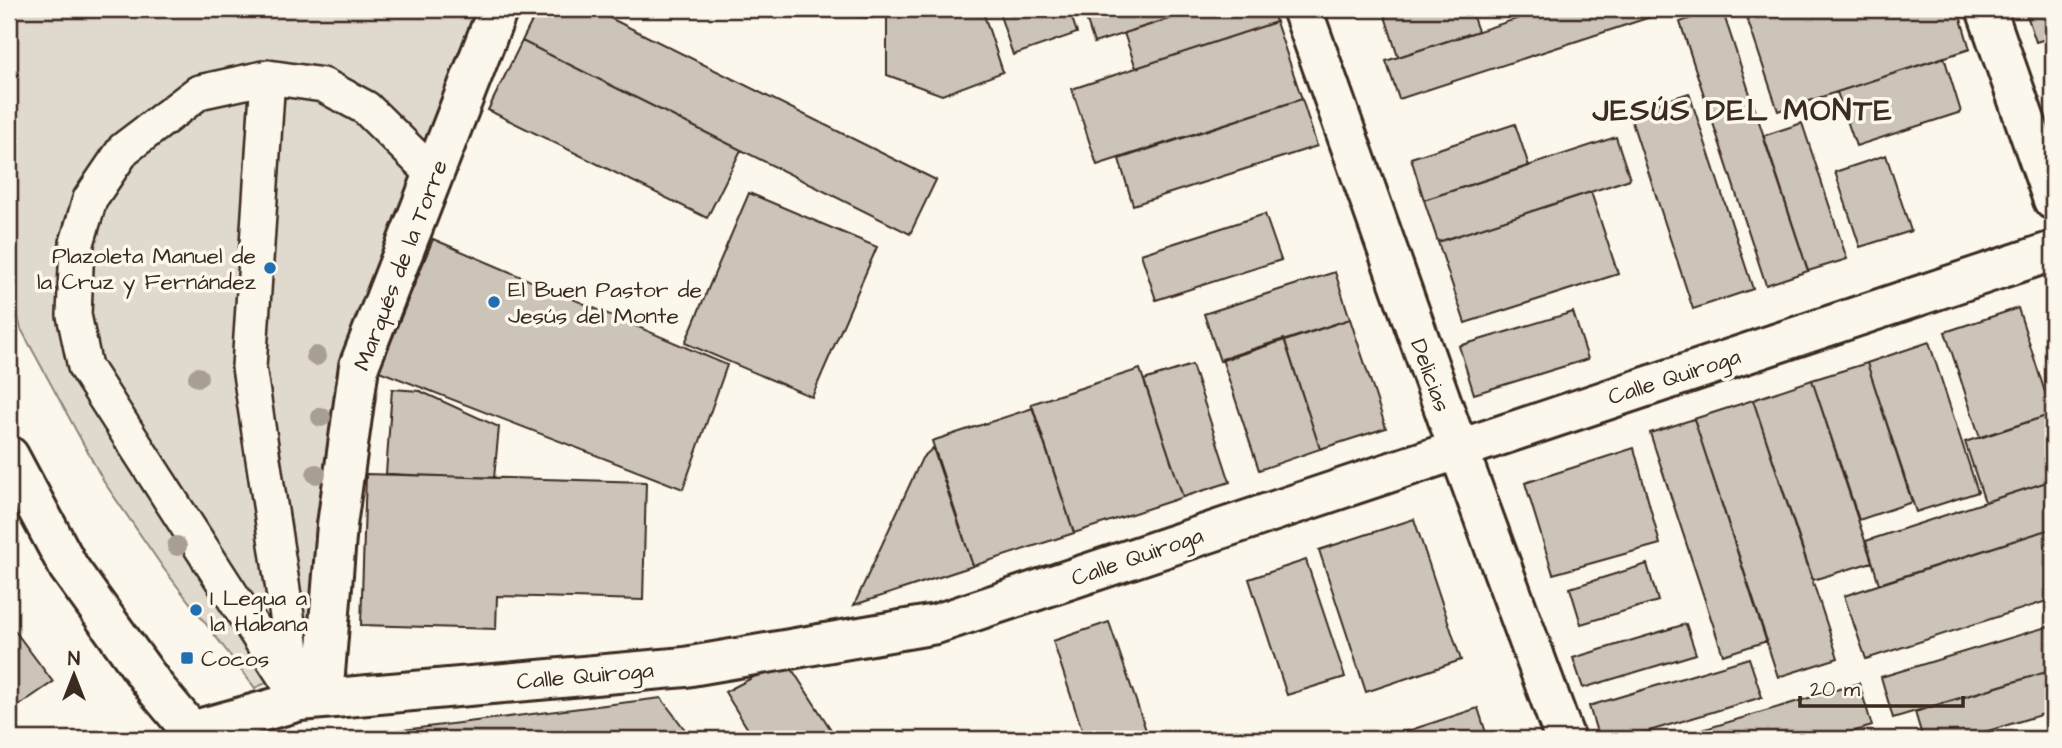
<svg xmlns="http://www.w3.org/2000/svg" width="2062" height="748" font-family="'Architects Daughter',sans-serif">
	<rect width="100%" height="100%" fill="#fbf7ec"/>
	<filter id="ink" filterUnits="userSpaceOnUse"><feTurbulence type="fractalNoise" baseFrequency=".0143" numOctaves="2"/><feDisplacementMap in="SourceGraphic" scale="14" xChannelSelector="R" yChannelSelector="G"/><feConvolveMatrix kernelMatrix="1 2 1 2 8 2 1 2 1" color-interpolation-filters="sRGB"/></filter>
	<g filter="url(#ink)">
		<path fill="#dfd9ce" stroke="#8d8276" stroke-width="2" d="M9,9H489L322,515L306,665L255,688L164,569L104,482L21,329L9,283Z"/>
		<path fill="#ccc4b9" stroke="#3b2a1e" stroke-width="2" d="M538,9H592L936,180L910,234L522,41Z
			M775,9H873L872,18Z
			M887,9H982L1003,72L942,95L887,75Z
			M998,9H1069L1077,33L1013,55Z
			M1083,9H1200L1094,43Z
			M1200,9H1272L1276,22L1136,68L1124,33Z
			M1386,9H1470L1478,31L1398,57L1383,10Z
			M1547,9H1675L1399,99L1386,61Z
			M1717,9H1722L1808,271L1766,285L1680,22Z
			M1744,9H1958L1970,49L1778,111Z
			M2025,9H2053V37L2036,42Z
			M1276,22L1302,99L1097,165L1072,89Z
			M522,41L741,150L707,218L488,110Z
			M1944,57L1961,112L1856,146L1837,92Z
			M1689,93L1753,289L1693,309L1629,113Z
			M1302,99L1317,146L1133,205L1119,159Z
			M1802,123L1847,259L1808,271L1763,136Z
			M1515,124L1529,166L1424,200L1411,158Z
			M1616,137L1630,179L1438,242L1424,200Z
			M1886,155L1911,231L1860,247L1835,172Z
			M1591,192L1618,274L1465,323L1438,242Z
			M749,193L877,247L812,397L685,343Z
			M1265,214L1281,260L1156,300L1141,254Z
			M433,239L727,365L683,489L379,371Z
			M1335,272L1350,319L1220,361L1204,314Z
			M2018,308L2052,414L1980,438L1945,332Z
			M1573,312L1588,359L1474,394L1459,346Z
			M1350,319L1386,428L1320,449L1285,341Z
			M1284,339L1320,449L1259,470L1222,359Z
			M1929,342L1978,492L1916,512L1867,363Z
			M1867,363L1912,502L1859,520L1812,380Z
			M1192,365L1230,482L1183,497L1144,380Z
			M1140,369L1183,497L1074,533L1031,404Z
			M1812,380L1872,562L1813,580L1753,400Z
			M392,389L420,391L499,427L494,478L386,474Z
			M1753,400L1838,658L1778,677L1694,419Z
			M1033,408L1074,533L973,566L932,441Z
			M2052,414L2053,480L1985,502L1965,442Z
			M1694,419L1767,641L1723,655L1650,433Z
			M933,448L973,566L854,605L922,458Z
			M1634,448L1660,544L1553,574L1525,483Z
			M366,474L646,482L643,600L497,596L496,629L361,625Z
			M2053,480V528L1879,584L1866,541Z
			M1414,519L1461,660L1366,692L1319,550Z
			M2053,528V599L1866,659L1844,596Z
			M1306,560L1345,677L1287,695L1249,579Z
			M1647,564L1658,601L1581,624L1570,588Z
			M1109,622L1149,739H1085L1053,641Z
			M9,623L53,682L9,712Z
			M1686,624L1696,654L1583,688L1573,658Z
			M2053,625V670L1893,718L1881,677Z
			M1749,658L1762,697L1623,739H1599L1589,706Z
			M786,660L837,739H754L725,692Z
			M2053,670V711L1962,739H1923L1915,712Z
			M1859,683L1872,726L1828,739H1672Z
			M661,698L692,739H330Z
			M1478,708L1488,739H1383Z
			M2053,729V739H2018Z"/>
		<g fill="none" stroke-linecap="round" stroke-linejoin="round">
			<g stroke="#3b2a1e" stroke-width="38">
				<path id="service" d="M268,77L249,367L300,701L85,367L74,315L77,243L90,199L124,149L199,92L268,77L323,85L366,108L434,175"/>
			</g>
			<g stroke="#3b2a1e" stroke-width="44">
				<path id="minor" d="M1302,9L1458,448L1565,739
					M1986,9L2053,200
					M323,698L337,525L359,366L498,9
					M191,731L300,701L685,667L936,624L2053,251"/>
			</g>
			<g stroke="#3b2a1e" stroke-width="44">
				<path id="primary" d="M9,456L69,568L157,690L198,739"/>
			</g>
			<use href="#service" stroke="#fbf7ec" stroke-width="33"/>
			<use href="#minor" stroke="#fbf7ec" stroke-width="38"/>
			<use href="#primary" stroke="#fbf7ec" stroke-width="38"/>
		</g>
		<g fill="#a89e93">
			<circle cx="316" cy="356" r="10"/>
			<circle cx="198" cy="377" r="10"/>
			<circle cx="321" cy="417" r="10"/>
			<circle cx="316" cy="474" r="10"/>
			<circle cx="177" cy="546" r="10"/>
		</g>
	</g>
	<g fill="#1f6fb2" stroke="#fbf7ec" stroke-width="2.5">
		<circle cx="270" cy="268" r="7"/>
		<circle cx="494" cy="302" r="7"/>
		<circle cx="196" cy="610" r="7"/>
		<rect x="180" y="651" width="14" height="14" rx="3.5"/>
	</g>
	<g text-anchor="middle" stroke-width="7" stroke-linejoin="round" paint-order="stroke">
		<g font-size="23" fill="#3b2a1e" stroke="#fbf7ec" text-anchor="start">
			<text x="256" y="263" text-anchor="end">Plazoleta Manuel de<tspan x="256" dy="26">la Cruz y Fernández</tspan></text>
			<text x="508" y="297">El Buen Pastor de<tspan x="508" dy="26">Jesús del Monte</tspan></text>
			<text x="210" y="605">I Legua a<tspan x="210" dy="26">la Habana</tspan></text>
			<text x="201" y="666">Cocos</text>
		</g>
		<g font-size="23" fill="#3b2a1e" stroke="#fbf7ec">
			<text transform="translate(400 265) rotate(-69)" y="8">Marqués de la Torre</text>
			<text transform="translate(1431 375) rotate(70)" y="8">Delicias</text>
			<text transform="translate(1674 376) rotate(-18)" y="8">Calle Quiroga</text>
			<text transform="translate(1137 556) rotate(-19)" y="8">Calle Quiroga</text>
			<text transform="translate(585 675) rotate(-5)" y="8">Calle Quiroga</text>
		</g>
		<g font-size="30" font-weight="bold" letter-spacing="2" fill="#3b2a1e" stroke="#fbf7ec">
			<text x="1743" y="120">JESÚS DEL MONTE</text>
		</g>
	</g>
	<rect width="2062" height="748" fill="none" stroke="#fbf7ec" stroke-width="35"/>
	<rect x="18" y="18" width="2027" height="713" fill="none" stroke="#3b2a1e" stroke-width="2.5" filter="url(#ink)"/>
	<g transform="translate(74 675)" stroke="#fbf7ec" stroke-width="5" paint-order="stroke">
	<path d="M0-5L12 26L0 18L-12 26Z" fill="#3b2a1e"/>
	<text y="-10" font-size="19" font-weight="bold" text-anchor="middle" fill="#3b2a1e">N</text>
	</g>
	<path d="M1800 696v10h163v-10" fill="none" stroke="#3b2a1e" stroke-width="3.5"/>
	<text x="1810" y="696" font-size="21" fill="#3b2a1e" stroke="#fbf7ec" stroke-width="5" paint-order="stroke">20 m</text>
</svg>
